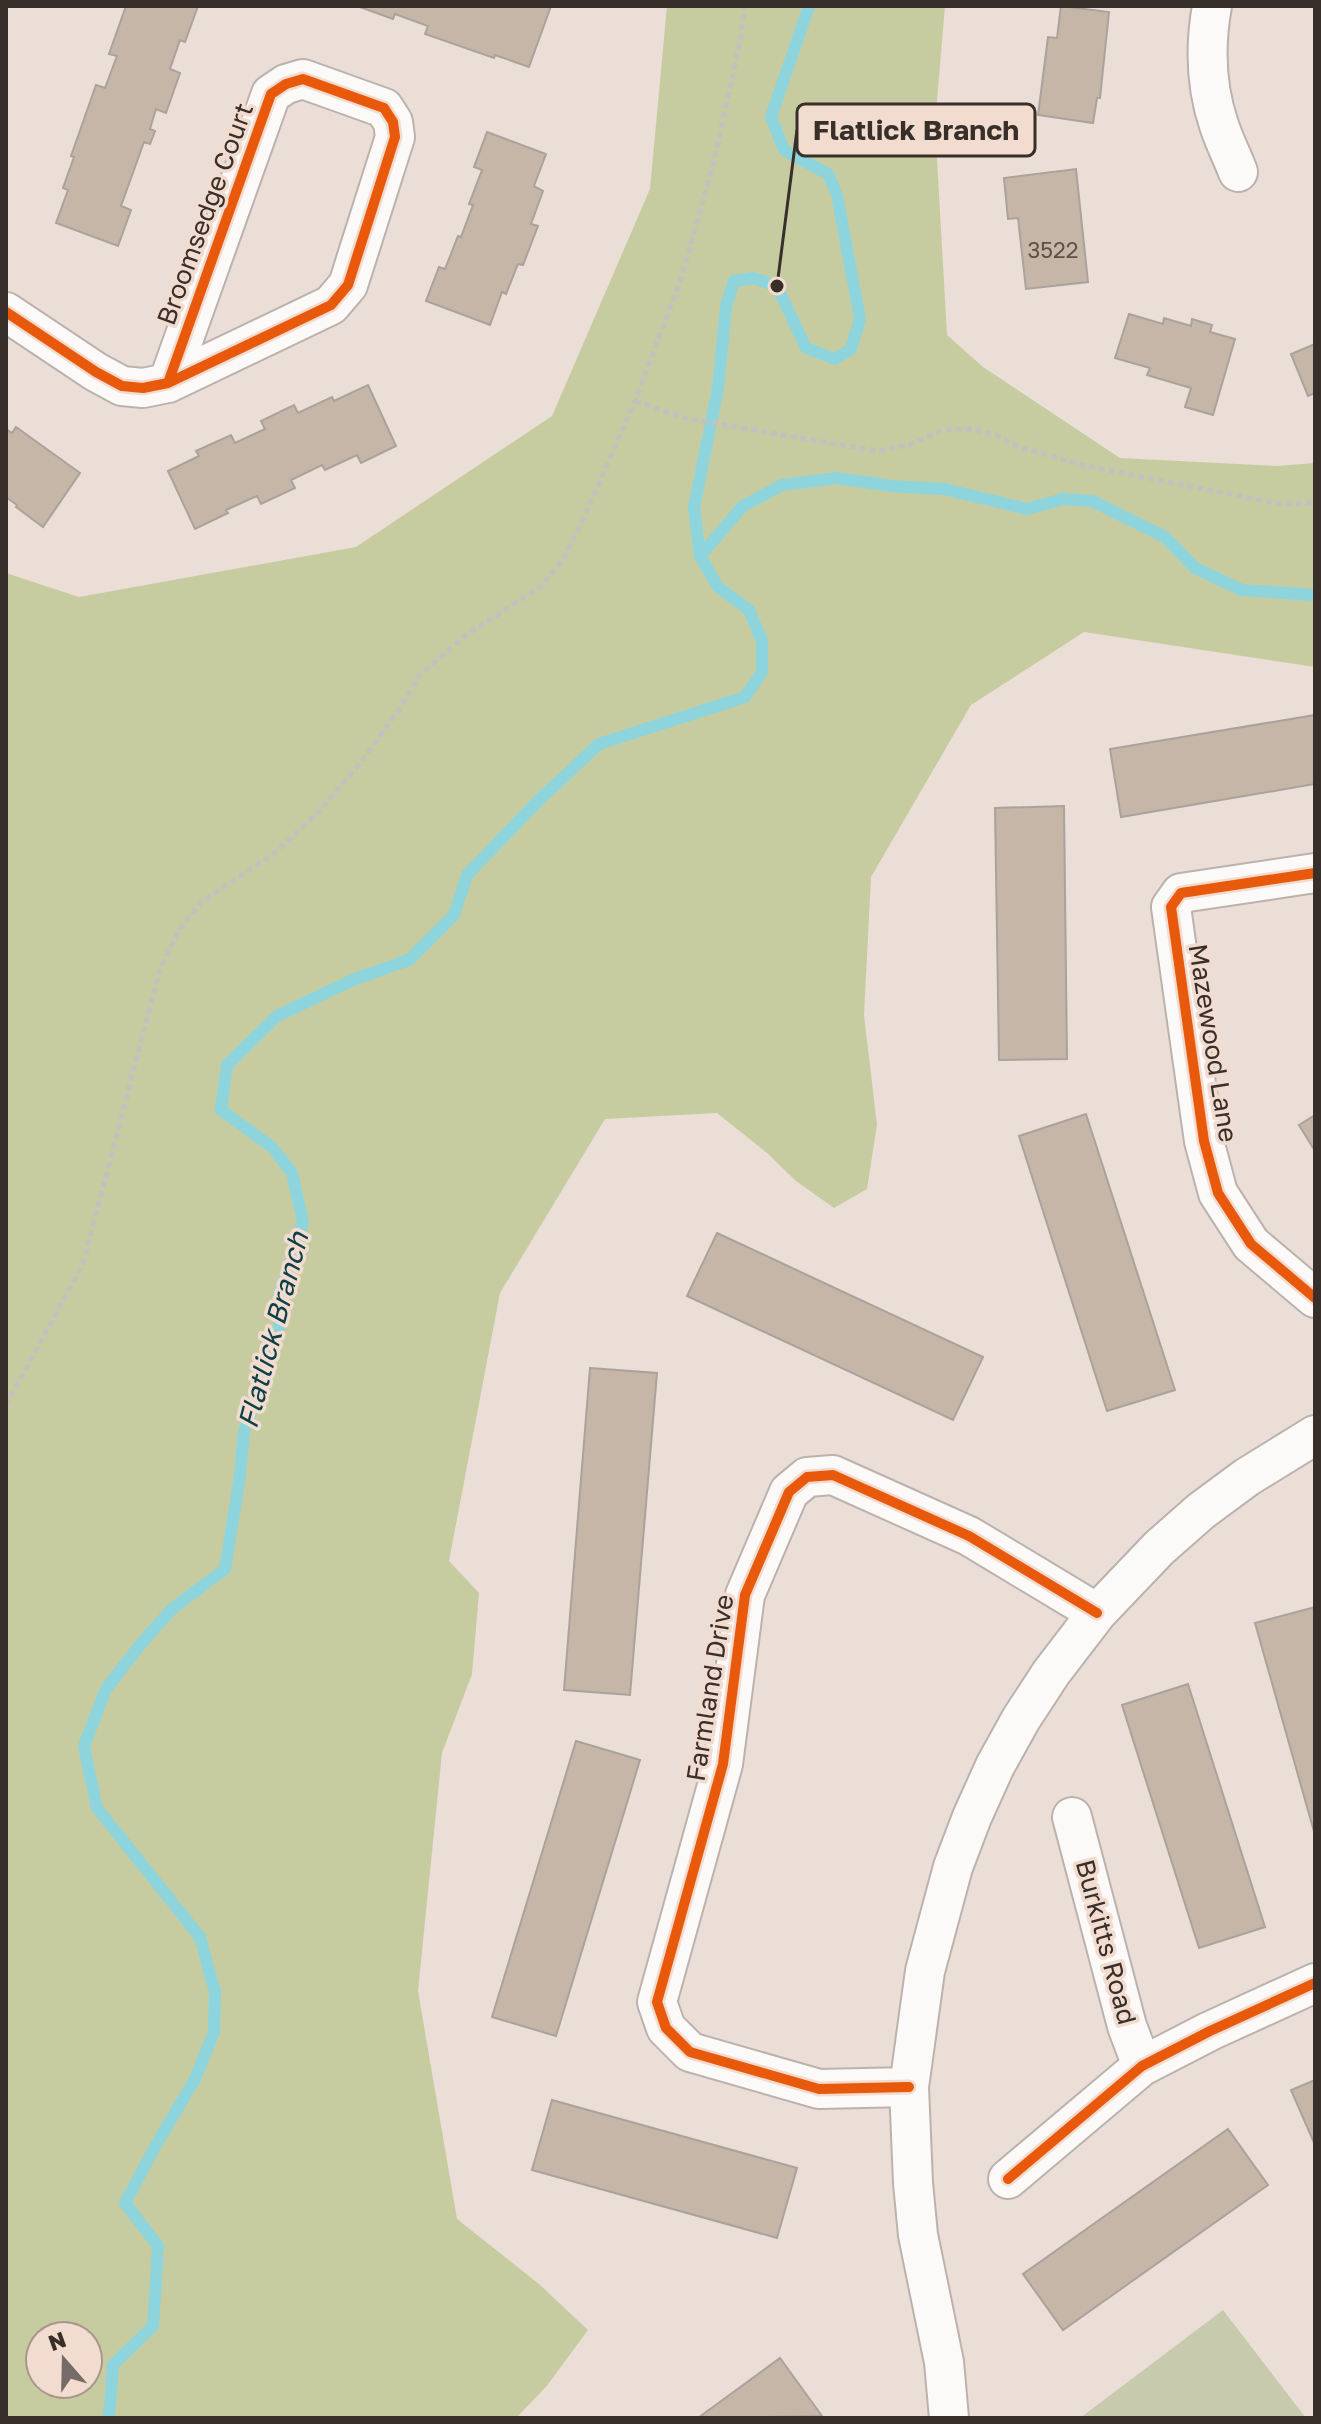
<svg xmlns="http://www.w3.org/2000/svg" width="1321" height="2424" font-family="'Golos Text',sans-serif">
	<rect width="100%" height="100%" fill="#eaded7"/>
	<path fill="#c8caae" d="M1223,2310L1306,2418H1080Z"/>
	<path fill="#c6cca0" fill-rule="evenodd" d="M667,6H945L935,124L947,335L983,367L1120,458L1277,466L1315,463V667L1084,632L971,705L871,877L864,1015L877,1125L867,1189L834,1208L796,1181L767,1153L717,1113L605,1119L500,1293L449,1561L479,1593L472,1674L442,1753L418,1991L457,2219L539,2284L588,2330L546,2387L516,2418H6V573L79,597L356,547L552,416L650,189ZM40,2336H88V2384H40Z"/>
	<g fill="none" stroke-linecap="round" stroke-linejoin="round">
		<path stroke="#8dd4dd" stroke-width="12" d="M700,556L743,506L782,485L837,478L891,486L944,489L1027,509L1063,499L1092,501L1165,537L1195,568L1242,590L1315,595
			M109,2418L113,2365L153,2326L158,2246L125,2203L156,2145L195,2079L214,2032L215,1992L200,1937L97,1808L84,1746L106,1689L140,1645L172,1609L225,1569L240,1476L244,1431L265,1377L279,1331V1295L303,1222L292,1173L272,1147L221,1110L227,1065L277,1016L355,979L409,960L454,915L467,875L538,801L599,744L745,697L762,672V641L749,610L718,587L700,556L694,508L718,388L726,306L734,281L753,278L777,286L806,348L835,359L851,349L860,319L837,195L828,174L784,150L771,117L809,6"/>
	</g>
	<path fill="#c6b6a7" stroke="#aaa29c" stroke-width="2" d="M126,6H198L185,42L180,40L170,69L180,73L166,113L156,109L150,129L155,131L150,144L144,142L121,206L131,210L118,246L56,223L68,190L63,188L74,157L71,156L96,85L105,88L117,56L109,54Z
		M357,6H551L529,67L495,55L494,58L425,34L428,26L395,14L393,19Z
		M1061,6L1109,12L1100,98H1097L1093,123L1038,115L1048,37L1057,38Z
		M487,132L546,154L534,186L543,191L531,224L538,226L523,265L518,264L506,294L502,292L490,325L426,301L439,267L445,269L458,236L461,237L473,205L469,204L482,170L474,167Z
		M1076,169L1088,282L1026,289L1018,218L1008,219L1004,178Z
		M1129,314L1163,324L1164,318L1191,326L1192,319L1212,325L1210,332L1235,339L1213,415L1185,407L1191,388L1147,375L1150,368L1115,358Z
		M1315,344V393L1308,396L1291,354Z
		M368,385L396,446L361,463L357,455L325,470L322,465L291,480L295,488L261,504L257,496L226,510L228,513L195,529L168,471L199,456L196,451L231,435L235,443L265,429L261,421L294,405L298,413L332,397L334,401Z
		M16,427L80,473L43,527L16,507L17,505L6,497V429L12,433Z
		M1315,715V784L1121,817L1110,749Z
		M1064,806L1067,1059L999,1060L995,808Z
		M1086,1114L1175,1390L1107,1411L1019,1136Z
		M1315,1115V1151L1299,1125Z
		M717,1233L983,1357L953,1420L687,1296Z
		M590,1368L657,1373L630,1695L564,1690Z
		M1315,1607V1835L1255,1623Z
		M1188,1684L1265,1927L1199,1948L1122,1705Z
		M576,1741L640,1760L556,2036L492,2017Z
		M1315,2080V2145L1291,2090Z
		M552,2100L797,2168L777,2238L532,2170Z
		M1228,2129L1268,2185L1063,2330L1023,2274Z
		M780,2358L822,2416L698,2418Z"/>
	<g fill="none" stroke-linecap="round" stroke-linejoin="round">
		<g stroke="#bcb2ad" stroke-width="42">
			<path id="minor" d="M1212,6C1205,45 1206,87 1219,125C1224,141 1232,156 1238,172
				M6,312L96,372L122,386L143,388L168,383L331,305L348,285L395,137L393,122L384,108L303,79L286,84L271,94L168,383
				M1315,873L1181,893L1171,907L1204,1141L1218,1193L1251,1244L1315,1298
				M1072,1817L1127,2026L1142,2066
				M909,2087L819,2089L690,2052L666,2028L657,2002L723,1764L745,1595L789,1492L807,1477L833,1475L969,1536L1097,1613
				M1008,2179L1142,2066L1210,2031L1315,1983
				M949,2418L944,2362L918,2235L913,2183L909,2087L925,1971L953,1867L972,1817L995,1766L1021,1719L1051,1673L1097,1613L1159,1548L1201,1511L1247,1477L1315,1435"/>
		</g>
		<path stroke="#c4c0be" stroke-width="5" stroke-dasharray="6 4" stroke-linecap="butt" d="M635,401L685,418L877,451L909,445L943,430L969,429L994,434L1019,447L1082,465L1280,504L1315,503
			M6,1405L83,1264L160,969L179,930L201,902L277,851L322,808L361,762L398,711L420,675L466,635L539,588L562,561L581,524L635,401L681,279L713,165L739,46L745,6"/>
		<use href="#minor" stroke="#fcfaf9" stroke-width="38"/>
		<g stroke="#f2dbcf" stroke-width="15">
			<path id="cycleway" d="M6,312L96,372L122,386L143,388L168,383L331,305L348,285L395,137L393,122L384,108L303,79L286,84L271,94L168,383
				M1315,873L1181,893L1171,907L1204,1141L1218,1193L1251,1244L1315,1298
				M909,2087L819,2089L690,2052L666,2028L657,2002L723,1764L745,1595L789,1492L807,1477L833,1475L969,1536L1097,1613
				M1008,2179L1142,2066L1210,2031L1315,1983"/>
		</g>
		<use href="#cycleway" stroke="#e8590c" stroke-width="10"/>
	</g>
	<g text-anchor="middle" stroke-width="7" stroke-linejoin="round" paint-order="stroke">
		<g font-size="22" fill="#5c5149">
			<text x="1053" y="258">3522</text>
		</g>
		<g font-size="26" fill="#382f2a" stroke="#f2dbcf">
			<text transform="translate(205 214) rotate(-70)" y="9">Broomsedge Court</text>
			<text transform="translate(1213 1043) rotate(81)" y="9">Mazewood Lane</text>
			<text transform="translate(710 1688) rotate(-81)" y="9">Farmland Drive</text>
			<text transform="translate(1106 1942) rotate(75)" y="9">Burkitts Road</text>
		</g>
		<g font-size="28" font-style="italic" fill="#0e4147" stroke="#f2dbcf">
			<text transform="translate(273 1330) rotate(-75)" y="10">Flatlick Branch</text>
		</g>
	</g>
	<path fill="none" stroke="#382f2a" stroke-width="3" d="M777 286L797 130"/>
	<circle fill="#382f2a" stroke="#f2dbcf" stroke-width="3" cx="777" cy="286" r="8"/>
	<rect fill="#f2dbcf" stroke="#382f2a" stroke-width="3" x="797" y="104" width="238" height="52" rx="8"/>
	<g font-size="28" text-anchor="middle" font-weight="bold" fill="#382f2a">
		<text x="916" y="140">Flatlick Branch</text>
	</g>
	<rect width="1321" height="2424" fill="none" stroke="#382f2a" stroke-width="16"/>
	<g transform="translate(64 2360) rotate(340)"><circle r="38" fill="#f2dbcf" stroke="#a8968d" stroke-width="2"/>
	<path d="M0-6L14 30L0 20L-14 30Z" fill="#766c67"/>
	<text y="-12" font-size="22" font-weight="bold" text-anchor="middle" fill="#382f2a">N</text>
	</g>
</svg>
